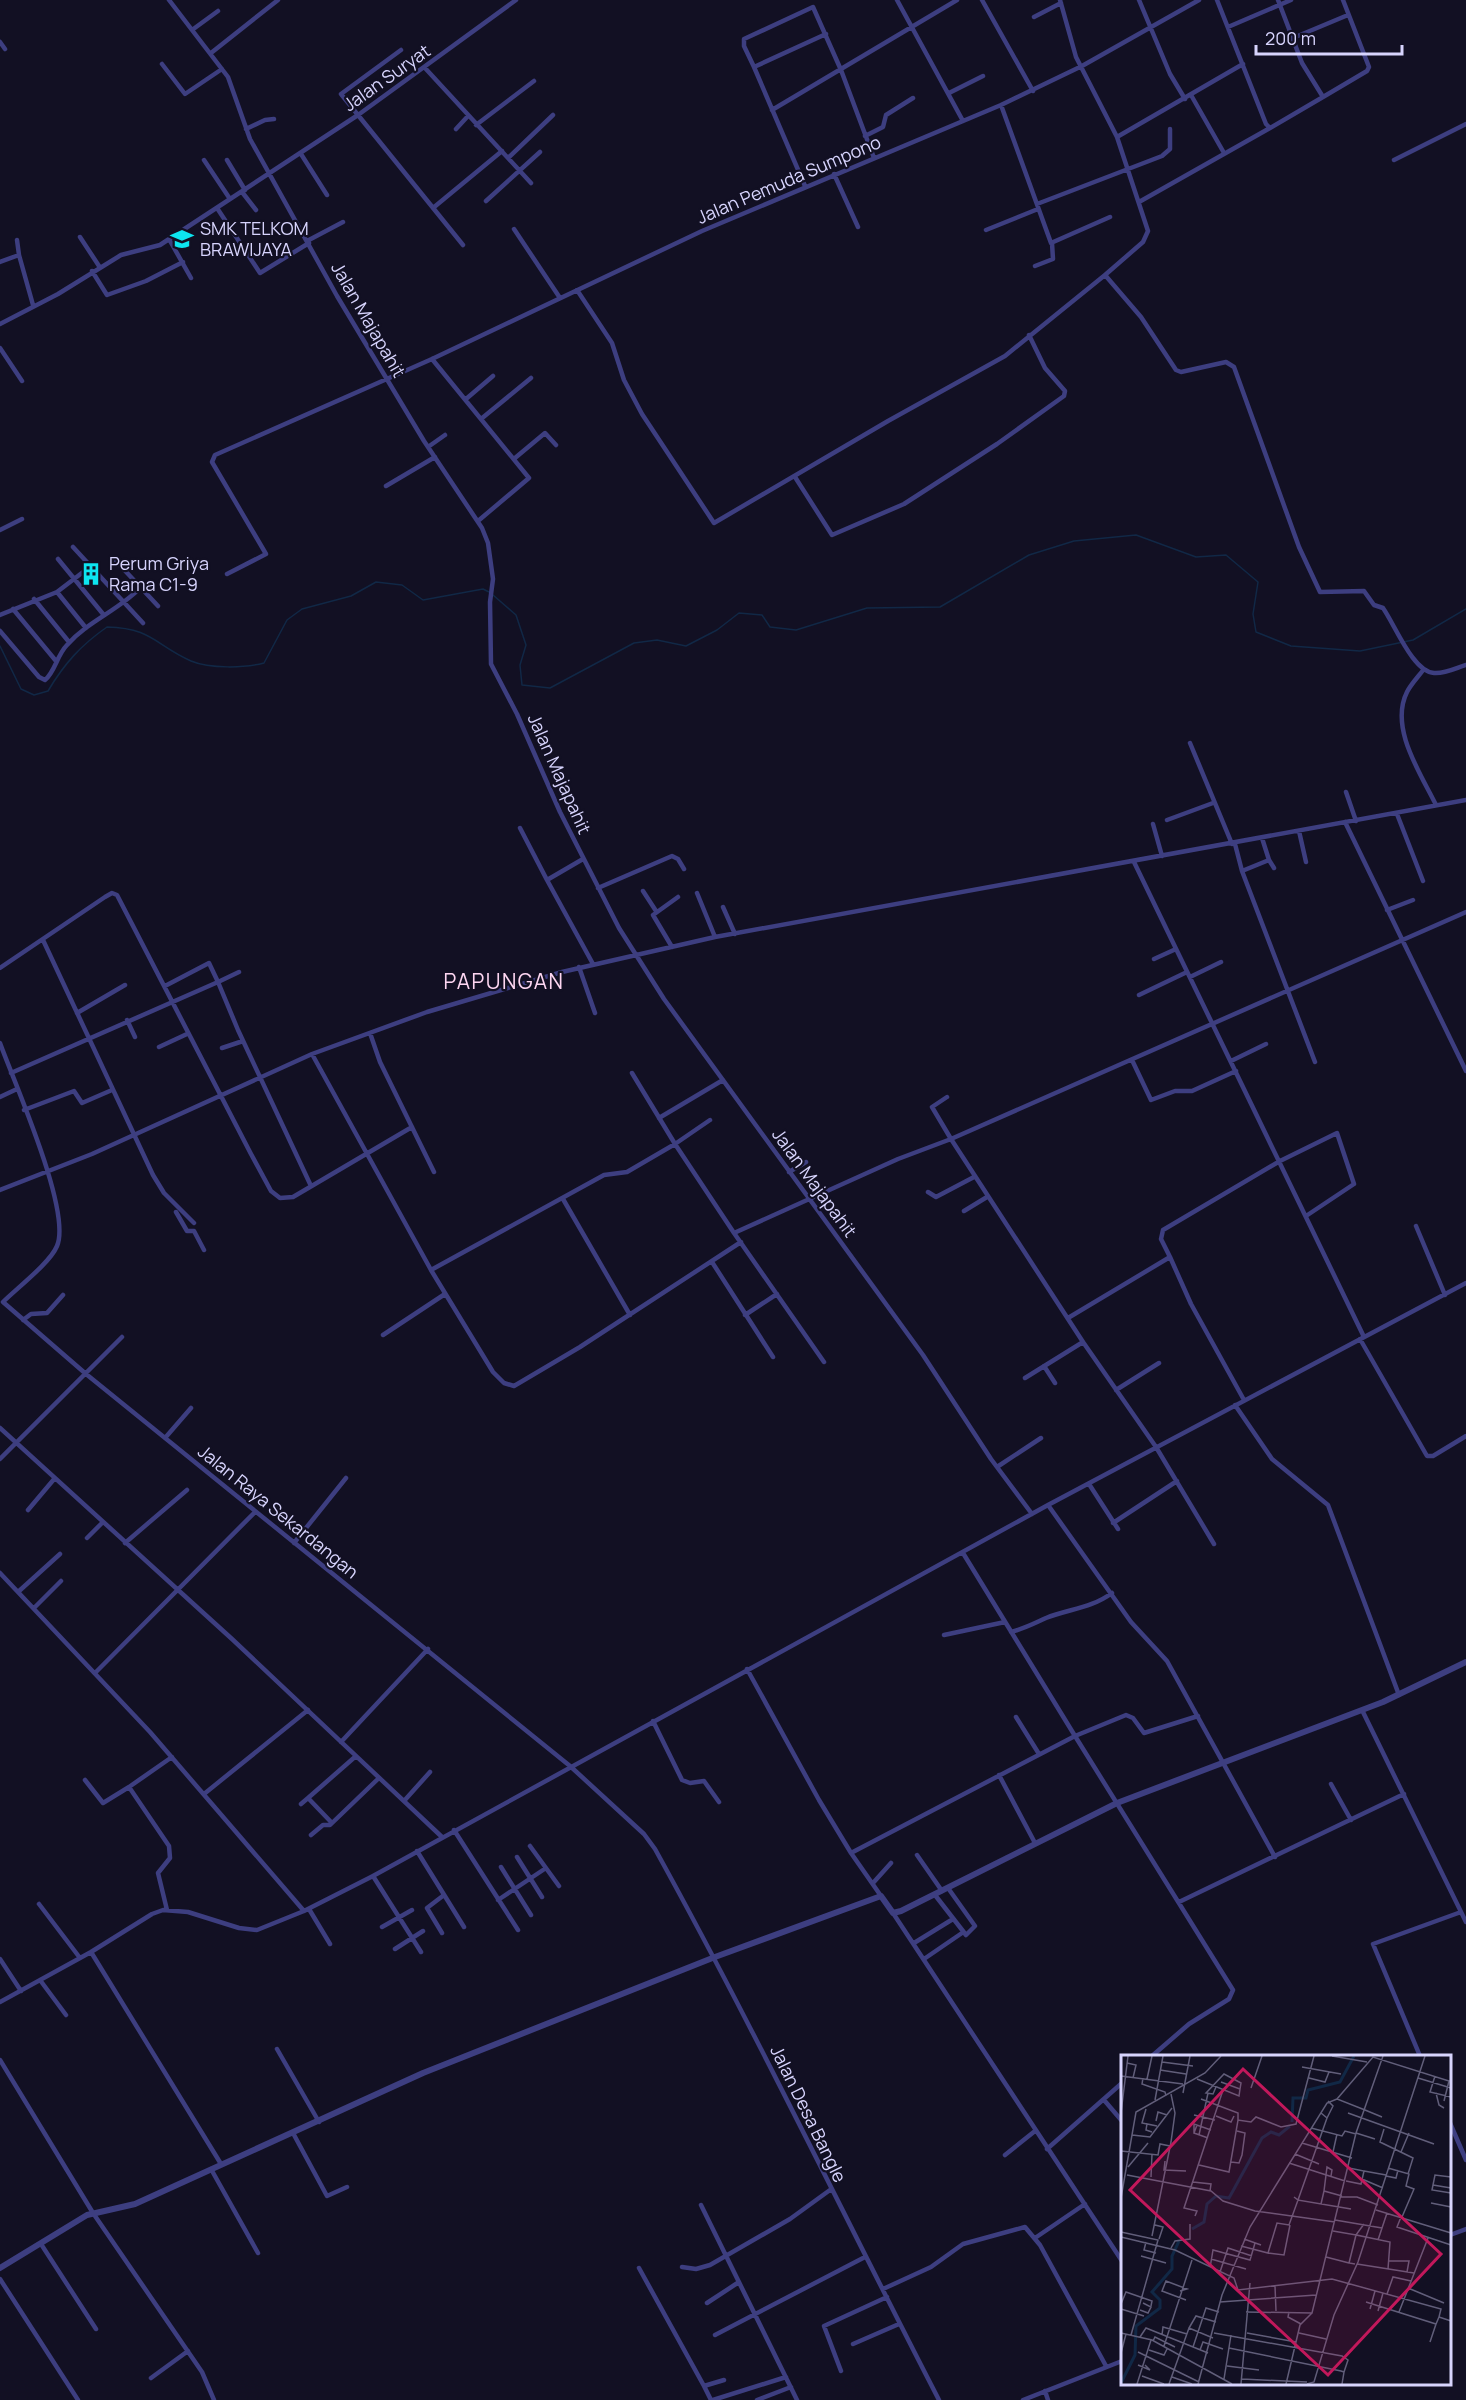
<svg xmlns="http://www.w3.org/2000/svg" width="1466" height="2400" font-family="Manrope,sans-serif">
	<rect width="100%" height="100%" fill="#121023"/>
	<g fill="none" stroke-linecap="round" stroke-linejoin="round">
		<path stroke="#112846" stroke-width="1.5" d="M493,595L516,615L526,645L520,665L522,685L550,688L634,643L657,640L686,646L717,630L739,613L762,615L770,627L796,630L867,608L940,607L1029,555L1074,541L1136,535L1196,557L1226,555L1258,582L1253,614L1256,632L1291,646L1360,651L1413,640L1466,609
			M0,646L21,689L34,695L48,691C64,664 81,645 107,627C152,628 155,645 191,661C210,669 245,668 264,663L287,620L302,609L351,596L376,582L402,585L423,600L483,589L489,592"/>
		<path stroke="#3d3e80" stroke-width="4.5" d="M169,0L228,77L250,139L337,296L424,441L482,528L488,543L493,579L490,602L491,664L517,714L560,812L619,928L664,999L923,1355L991,1459L1032,1514
			M897,0L963,121
			M982,0L1033,91
			M1060,0L1076,57L1117,137L1148,231L1143,242L1105,275
			M1139,0L1170,74L1185,99
			M1217,0L1266,124L1270,128L1323,97L1302,63L1278,0
			M1034,17L1061,3
			M1228,27L1291,0
			M192,30L218,11
			M1293,38L1348,15
			M0,42L5,49
			M401,50L341,94L463,245
			M211,53L278,0
			M162,64L185,94L222,69
			M754,67L744,46V39L813,7L841,70L874,158
			M425,68L531,183
			M949,93L983,76
			M1191,95L1224,153
			M1323,97L1367,71L1369,67L1343,0
			M1001,105L1051,243L1110,217
			M772,110L957,0
			M476,125L534,81
			M246,129L265,120L274,119
			M456,129L468,116
			M865,136L883,127L886,115L913,98
			M1117,137L1243,64
			M301,154L327,195
			M508,158L553,115
			M204,160L230,199
			M227,160L245,190
			M1394,160L1466,124
			M834,174L858,227
			M805,186L754,67L826,34
			M242,192L256,210
			M486,201L540,152
			M1139,202L1270,128
			M1037,204L1162,156L1170,149V129
			M217,208L260,273L309,243
			M433,208L502,151
			M514,229L560,298
			M986,230L1038,209
			M80,237L99,266
			M169,239L191,278
			M17,240L19,255L33,305
			M307,241L343,222
			M0,262L19,255
			M1035,266L1053,259L1052,243
			M92,271L107,295L146,281L183,262
			M577,290L612,343L624,380L642,414L714,523L888,421L1005,356L1105,275L1141,317L1176,370L1181,372L1226,362L1234,367L1299,547L1320,592L1364,591L1374,605L1383,608C1395,625 1413,672 1434,673C1445,674 1456,668 1466,665
			M0,324L58,294L121,255L160,245L358,115L516,0
			M0,348L22,381
			M432,359L529,478L478,521
			M466,399L493,376
			M481,419L531,378
			M428,447L445,435
			M515,458L545,433L556,445
			M795,477L832,535L904,504L997,444L1064,396L1065,391L1045,368L1029,335
			M386,486L435,457
			M0,530L22,519
			M73,547L143,623
			M58,559L103,614
			M116,561L158,606
			M227,574L266,554L212,462L215,455L432,359L702,231L1001,105L1082,66L1199,0
			M57,592L86,628
			M34,599L69,642
			M13,609L56,661
			M0,615L57,592L91,566
			M0,631L39,677L45,680C55,672 57,655 67,645C88,621 119,610 140,588
			M1424,669C1418,677 1411,684 1407,692C1389,728 1421,774 1436,805
			M1190,743L1232,844
			M1346,792L1356,821
			M1397,814L1423,881
			M1167,820L1213,803
			M1345,822L1466,1071
			M1153,824L1162,856
			M520,828L547,880
			M1299,831L1306,862
			M1235,844L1242,871L1315,1062
			M583,859L547,880L593,964
			M1269,860L1274,868
			M1134,862L1364,1337
			M1242,871L1269,860L1262,838
			M598,888L672,856L678,859L684,869
			M643,891L656,911
			M697,893L715,937
			M723,907L735,934
			M1387,910L1413,900
			M43,940L153,1175L164,1193L194,1223
			M672,947L653,915L678,897
			M1154,959L1176,949
			M579,967L595,1013
			M0,968L105,897L112,893L117,895L251,1154L271,1191L280,1198L293,1197L412,1127
			M1190,977L1221,962
			M165,986L209,963L218,982L239,972
			M1139,995L1187,972
			M77,1013L125,985
			M127,1020L135,1037
			M370,1033L380,1062L434,1172
			M0,1043C14,1082 72,1211 57,1246C50,1263 17,1288 3,1302L86,1374L570,1766L644,1834L655,1849C755,2030 844,2216 939,2400
			M159,1047L187,1034
			M222,1048L243,1041
			M312,1054L431,1270L604,1175L627,1172L675,1144L734,1233L898,1159L951,1139L1083,1342L1156,1447L1214,1544
			M1132,1060L1151,1100L1175,1091H1192L1236,1071
			M1231,1061L1266,1044
			M11,1073L218,982L238,1030L311,1186
			M632,1073L675,1144L710,1120
			M0,1097L17,1089
			M947,1097L932,1107L951,1139L1466,912
			M24,1110L74,1091L82,1103L112,1090
			M659,1118L723,1080
			M789,1172L806,1162
			M0,1190L92,1154L312,1054L427,1012L562,972L715,937L1466,800
			M928,1192L936,1197L974,1177
			M563,1199L630,1315
			M964,1211L987,1197
			M176,1212L187,1231H194L204,1250
			M1416,1226L1445,1295
			M734,1233L824,1362
			M1170,1257L1161,1239L1163,1230L1280,1161L1337,1133L1354,1184L1306,1216
			M712,1262L773,1357
			M431,1270L493,1372L504,1383L514,1386L580,1347L741,1242
			M745,1315L777,1294
			M1068,1318L1170,1257L1191,1304L1244,1400
			M23,1320L31,1314L47,1313L63,1295
			M383,1335L445,1294
			M1360,1339L1427,1456H1433L1466,1436
			M1044,1366L1055,1383
			M1025,1378L1083,1342
			M1116,1390L1159,1363
			M1235,1405L1272,1459L1328,1505L1399,1695
			M0,1428L232,1639L442,1837
			M165,1438L191,1408
			M0,1459L122,1337
			M997,1467L1041,1438
			M1089,1484L1118,1529
			M1048,1505L1131,1622L1167,1661L1275,1857
			M28,1510L55,1478
			M1113,1523L1177,1481
			M87,1538L102,1523
			M125,1543L187,1490
			M294,1543L346,1478
			M963,1553L1075,1736L1126,1715L1133,1718L1144,1733L1198,1716
			M0,1573L150,1732L304,1911L373,1876L1048,1505L1466,1283
			M18,1592L60,1554
			M34,1608L61,1581
			M1011,1632C1026,1628 1033,1624 1046,1618C1069,1609 1092,1608 1112,1593
			M944,1635L1005,1622
			M747,1669L819,1800L851,1853
			M96,1672L255,1512
			M1362,1710L1466,1922
			M1016,1717L1039,1754
			M653,1721L682,1780L690,1783L704,1781L719,1802
			M341,1742L428,1649
			M999,1775L1035,1843
			M85,1780L103,1803L129,1787
			M1331,1784L1351,1820
			M204,1794L308,1710
			M404,1801L430,1772
			M301,1804L308,1798
			M332,1823L308,1798L356,1756
			M454,1830L518,1930
			M311,1835L323,1825H330L379,1778
			M530,1846L559,1886
			M417,1851L464,1927
			M917,1855L942,1891
			M517,1857L542,1897
			M501,1867L531,1915
			M373,1876L421,1952
			M873,1883L891,1863
			M935,1895L966,1935L975,1926L948,1888
			M881,1896L851,1853L1075,1736L1233,1990L1229,1999L1189,2024L1152,2056
			M498,1900L546,1868
			M1179,1902L1404,1794
			M39,1904L80,1958
			M309,1909L330,1944
			M167,1910L158,1873L170,1858L169,1846L129,1787L172,1757
			M893,1913L1122,2261
			M382,1927L412,1910
			M442,1933L427,1908L444,1895
			M914,1943L953,1919
			M395,1949L423,1931
			M91,1952L221,2164
			M0,1959L21,1991
			M924,1959L962,1933
			M40,1980L66,2015
			M0,2002L91,1952L152,1914L163,1910L188,1912L239,1928L257,1930L304,1911
			M277,2049L319,2122
			M1420,2056L1373,1944L1461,1912
			M0,2060L93,2213L202,2372L214,2400
			M1104,2100L1122,2121
			M1450,2123L1466,2160
			M293,2133L327,2196L347,2187
			M1047,2149L1122,2083
			M1005,2155L1035,2131
			M211,2169L258,2253
			M701,2205L797,2400
			M1450,2235L1466,2229
			M1035,2238L1085,2204
			M41,2244L96,2329
			M682,2267L696,2269L710,2265L790,2219L830,2190
			M639,2268L704,2386
			M0,2279L78,2400
			M883,2289L931,2267L963,2244L1025,2227L1040,2245L1106,2366
			M707,2303L739,2282
			M715,2335L865,2257
			M853,2344L899,2324
			M841,2371L824,2326L887,2297
			M151,2378L188,2351
			M1045,2391L1048,2400
			M711,2400L704,2386L724,2380
			M713,2400L786,2377
			M757,2400L791,2387
			M1023,2400L1122,2361"/>
		<path stroke="#3d3e80" stroke-width="6" d="M0,2268L87,2215L135,2204L423,2073L715,1957L881,1896L893,1913L901,1911L1117,1803L1383,1702L1466,1662"/>
	</g>
	<defs>
		<g id="school-bare" transform="scale(1.8)"><path d="M0-5L7-2L0 1L-7-2ZM-4 1L0 2.5L4 1V4Q0 6-4 4Z" fill="#0de5f0" stroke="#121023" stroke-width="2.5" paint-order="stroke"/></g>
		<g id="building-bare" transform="scale(1.8)"><path d="M-4-6H4V6H1V3H-1V6H-4ZM-2.5-4.3h1.7v1.8h-1.7ZM.8-4.3h1.7v1.8H.8ZM-2.5-1h1.7V.8h-1.7ZM.8-1h1.7V.8H.8Z" fill="#0de5f0" stroke="#121023" stroke-width="2.5" paint-order="stroke"/></g>
	</defs>
	<g fill-rule="evenodd">
		<use href="#school-bare" x="182" y="239"/>
		<use href="#building-bare" x="91" y="574"/>
	</g>
	<g text-anchor="middle" stroke-width="4.5" stroke-linejoin="round" paint-order="stroke">
		<g font-size="18" fill="#d7d4fd" stroke="#121023">
			<text transform="translate(387 78) rotate(-35)" y="6">Jalan Suryat</text>
			<text transform="translate(789 180) rotate(-23)" y="6">Jalan Pemuda Sumpono</text>
			<text transform="translate(368 320) rotate(60)" y="6">Jalan Majapahit</text>
			<text transform="translate(559 774) rotate(66)" y="6">Jalan Majapahit</text>
			<text transform="translate(814 1183) rotate(54)" y="6">Jalan Majapahit</text>
			<text transform="translate(278 1512) rotate(39)" y="6">Jalan Raya Sekardangan</text>
			<text transform="translate(808 2114) rotate(64)" y="6">Jalan Desa Bangle</text>
		</g>
		<g font-size="18" fill="#d7d4fd" stroke="#121023" text-anchor="start">
			<text x="200" y="235">SMK TELKOM<tspan x="200" dy="21">BRAWIJAYA</tspan></text>
			<text x="109" y="570">Perum Griya<tspan x="109" dy="21">Rama C1-9</tspan></text>
		</g>
		<g font-size="21" letter-spacing="1.5" fill="#fdd6f1" stroke="#121023">
			<text x="504" y="989">PAPUNGAN</text>
		</g>
	</g>
	<g transform="translate(1121 2055)">
		<rect width="330" height="330" fill="#121023"/>
		<path fill="none" stroke="#112846" stroke-width="3" d="M171,67L172,43H185L187,35L219,27L233,1M71,174L83,167L86,149L95,141L108,143L141,83L150,77L158,80L169,71M0,328L14,300L15,271L39,253V245L31,237L51,214V201L58,186"/>
		<path fill="none" stroke="#615e7a" stroke-width="1.5" d="M211,1L246,7M41,7L72,11M6,8L15,10L12,23M181,12L220,19M39,15L65,19M0,21L62,29M314,21L309,37L330,42M22,23L21,29L44,37L45,41M188,23L204,27L208,17M297,23L330,33M26,24L31,1M76,24L118,41L119,34L100,27M95,32L92,39L85,38L103,19L120,28L119,34M130,33L141,1M62,38L69,1M315,38L318,50L323,53M80,44L117,58V65M34,45L42,1M25,54L21,68L26,69M244,55L216,44L252,2L328,26L323,46M244,55L261,62M0,58L7,1M227,58L313,89M73,60L94,65M95,61L110,67L113,61M206,63L212,51L207,46M35,66L37,57L46,60M76,70L73,78L87,83M190,73L221,81L224,76L235,79M263,74L259,87L292,103L287,119M31,77L25,75L26,69L36,71M73,78V69L90,75M235,78L254,84M11,80L29,82L51,53M78,80L87,38M181,88L231,103M0,96L37,100L39,89L49,91M212,97L216,79M280,97L288,78M174,99L198,109M44,106L43,115L65,116M110,107L118,108L121,100L124,78L116,76M168,108L224,126M78,110L108,117L117,65L130,67L135,62L160,72L175,69L193,1M7,112L27,88M267,113L288,119L285,131L293,134L281,162M243,116L265,120M6,120L90,136L102,146L134,156L214,167M265,121L275,123L277,115M30,122L31,99M330,122L314,120L311,135L330,138M241,124L262,133M225,126L240,129L243,116L228,113M72,127L90,129L89,136M312,130L330,133M203,136L206,112L211,115L210,121M173,142L177,145L206,63L200,58M220,142H236L257,150M0,143L15,57L84,18L100,1M310,148L330,152M200,149L203,136L221,141M255,155L330,178M74,161L76,156L63,153L102,35M280,162L276,172L330,190M214,165L261,173M34,170L42,172L38,184M212,176L235,180L243,169M0,177L37,185L10,280M31,181L50,87L54,58L50,39M0,182L54,195L113,223L117,235L211,224L320,254L318,262L330,266M123,184L140,190M257,185L266,158M25,187L23,195L35,198M120,191L147,198L156,168L168,170L177,145L230,154M50,193L54,186L69,184V169M147,198L163,200L169,170M20,201L45,208M205,202L228,208M90,204L125,214M268,206H288L286,217M234,209L228,208L235,180L269,187L267,214M236,209L293,218M89,213L92,195L129,205L134,188M99,217L107,193L131,201M154,231L155,256M287,233L323,248M59,236L66,234L45,226L41,236L65,245M266,239L272,222L290,226M99,247L195,240M245,247L315,269L318,262M0,249L5,237L31,246L30,251M0,254L23,261M249,254L254,236M19,255L27,258L30,252L22,248M257,256L262,238M125,257L191,258L235,78L262,1M168,257L167,262L180,269M278,257L307,183M68,273L75,261L95,267M0,278L31,285L111,329M93,278L221,301L227,305L223,317M126,278L175,287M178,278L205,284M41,280L42,272L66,279M19,282L25,273L87,298M32,286L34,282L54,292M309,287L315,269M43,291L71,205M72,292L85,253L98,257M108,293L220,316L223,317L221,329M28,295L43,300L46,294M79,295L82,287L102,294M17,297L78,327M0,298L5,279M17,310L29,315L24,310M106,311L138,315M21,321L43,329M51,322L71,329M103,324L110,280M121,324L186,327M16,329L30,285M48,329L68,273L92,283M77,329L101,240L129,172L206,48L216,44M120,329L129,228M165,329L179,270L191,258M186,329L193,327L213,260L237,207L304,1"/>
		<path fill="#c2185b" fill-opacity="0.15" stroke="#c2185b" stroke-width="3" d="M122,14L320,199L207,320L9,135Z"/>
		<rect width="330" height="330" fill="none" stroke="#d7d4fd" stroke-width="3"/>
	</g>
	<path d="M1256 45v9h146v-9" fill="none" stroke="#d7d4fd" stroke-width="3"/>
	<text x="1265" y="45" font-size="18" fill="#d7d4fd" stroke="#121023" stroke-width="4.5" paint-order="stroke">200 m</text>
</svg>
